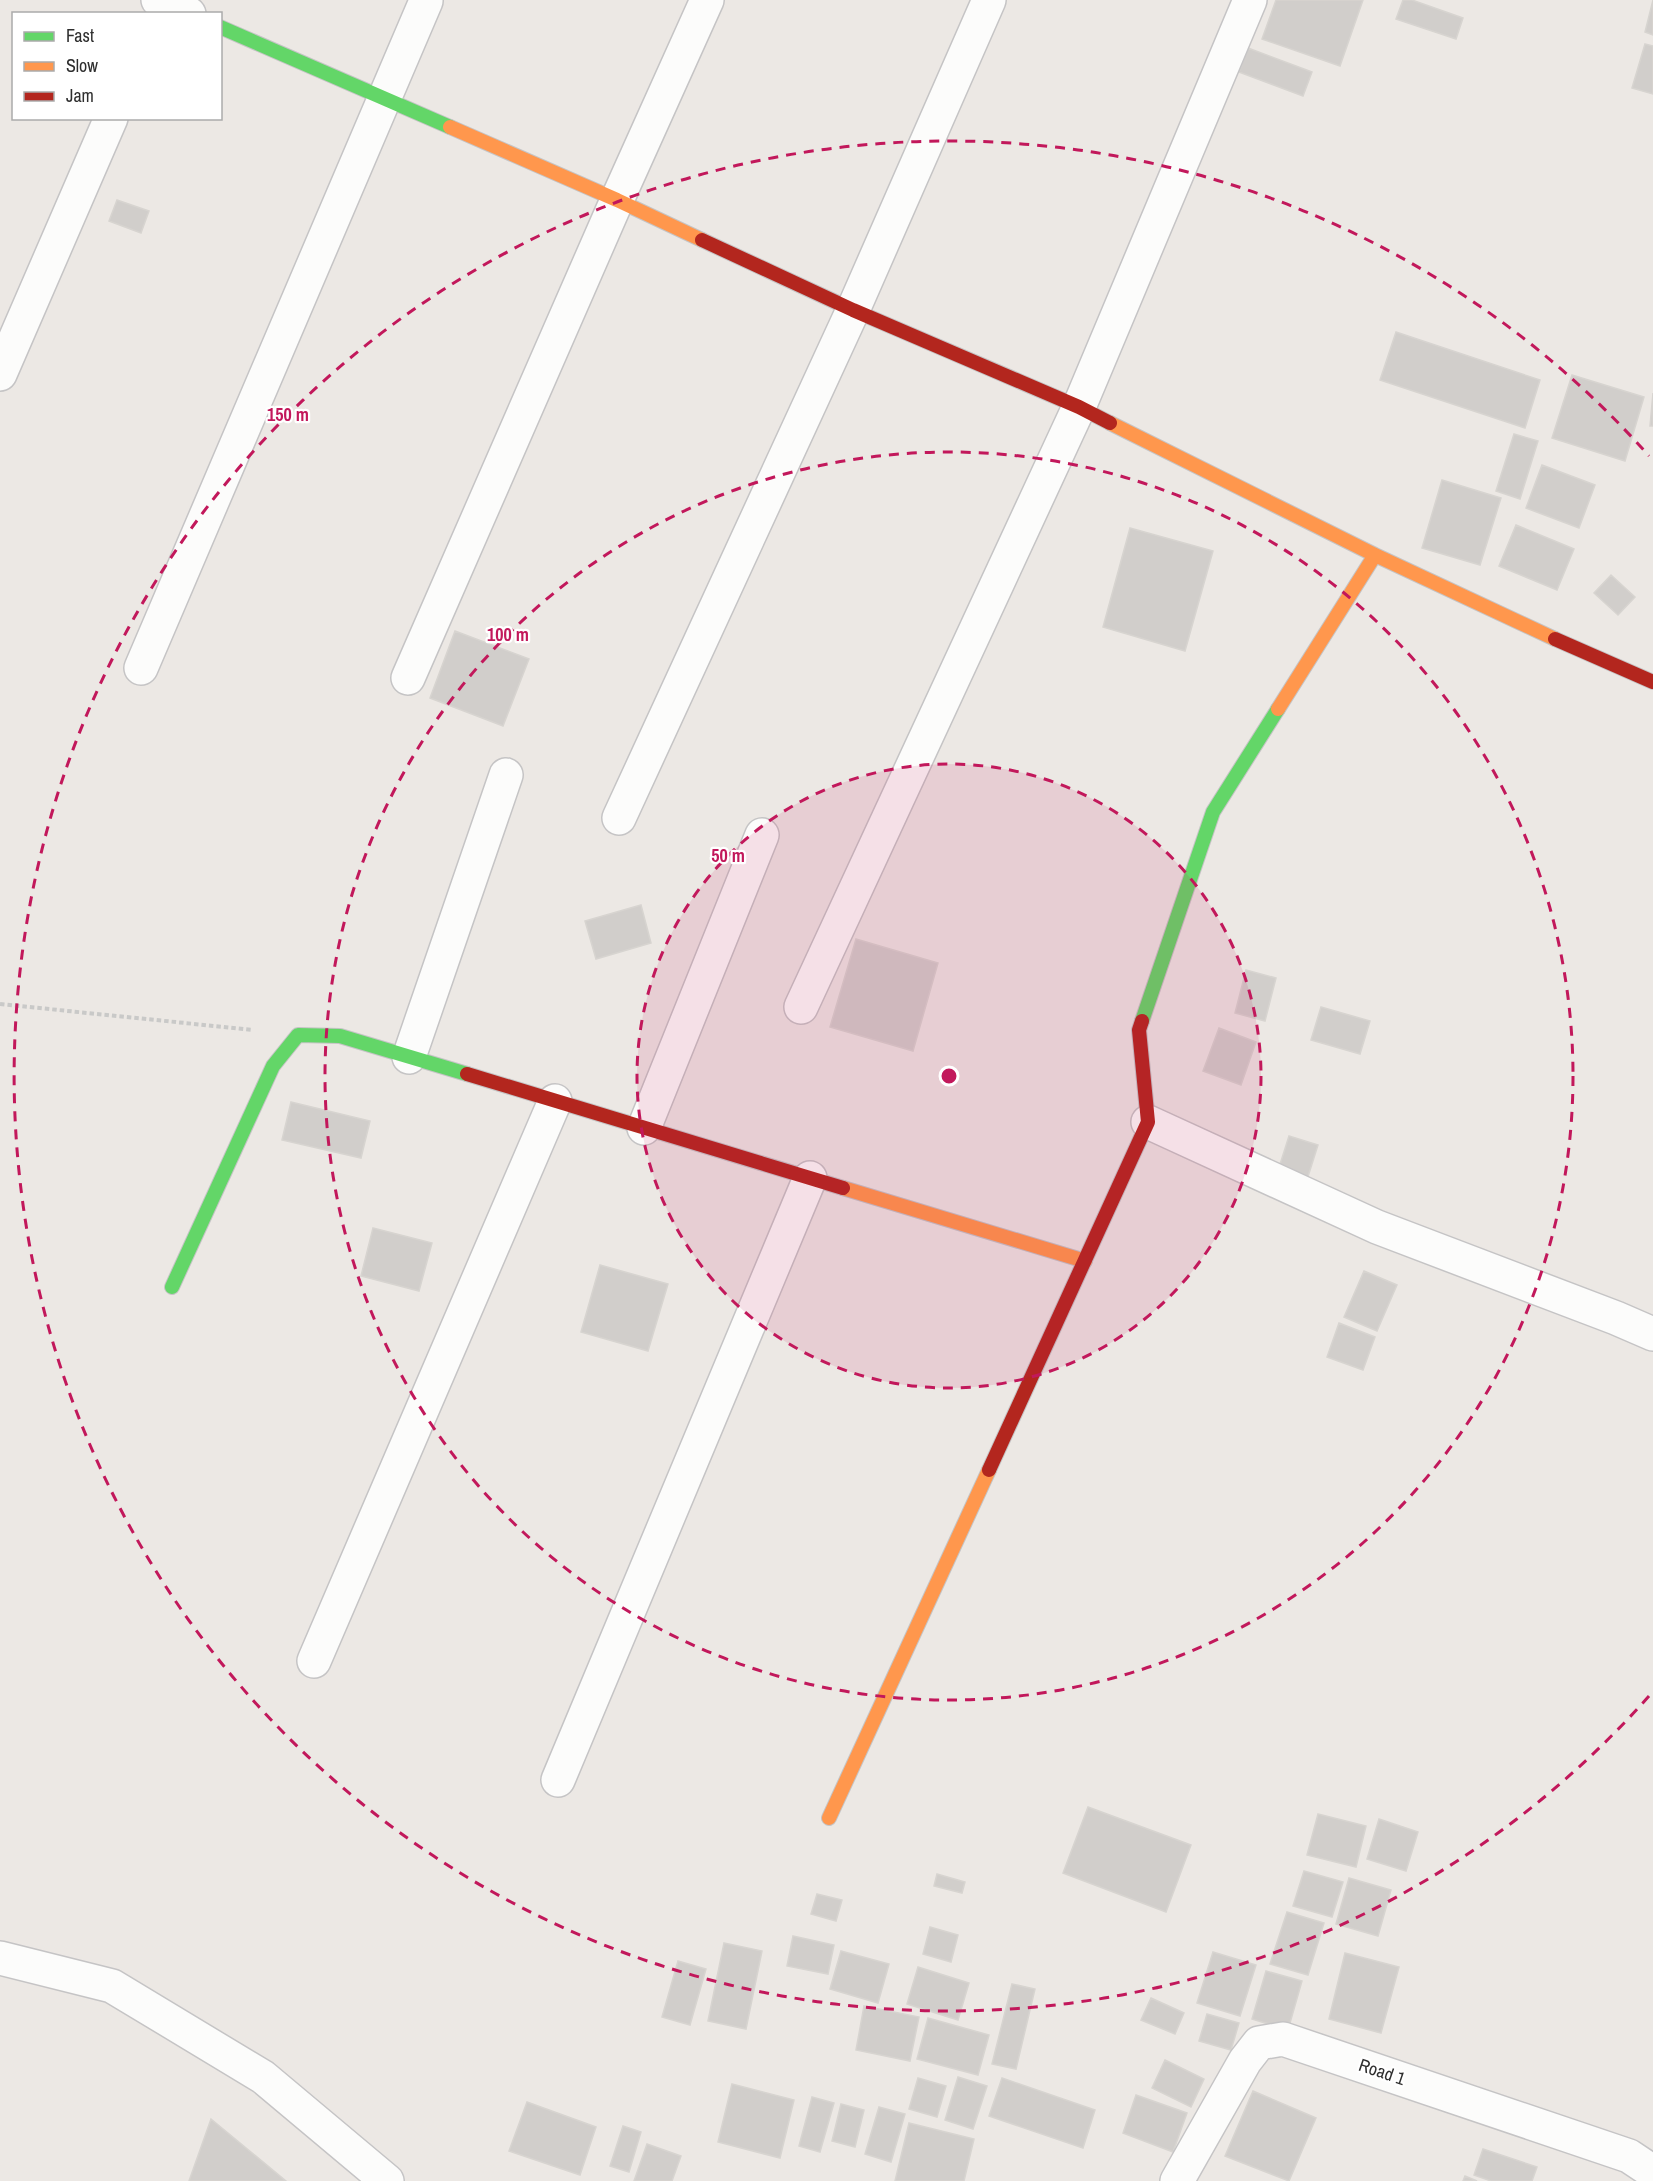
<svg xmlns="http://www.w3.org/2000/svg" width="1653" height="2181" font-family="'Archivo Narrow',sans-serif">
	<rect width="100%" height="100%" fill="#ece8e4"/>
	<path fill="#d1cecb" stroke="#d7d4d0" stroke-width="1.5" d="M1276,0H1363L1340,66L1262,39Z
		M1403,0H1412L1463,18L1456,39L1396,19Z
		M1653,0V35L1645,32Z
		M1645,44L1653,46V94L1632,88Z
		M1248,48L1312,72L1303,96L1239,72Z
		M117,200L149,211L141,233L109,221Z
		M1396,332L1540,380L1525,428L1380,380Z
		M1572,375L1644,397L1625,461L1552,438Z
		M1653,393V426H1650Z
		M1514,434L1538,441L1520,499L1496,491Z
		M1542,465L1595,485L1579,528L1526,508Z
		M1442,480L1501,498L1480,565L1422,548Z
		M1516,525L1574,549L1557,590L1499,566Z
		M1130,528L1213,551L1185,651L1103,627Z
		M1611,575L1635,597L1618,615L1594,593Z
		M455,631L529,659L503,726L430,698Z
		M641,905L651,943L596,959L585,921Z
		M856,939L938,963L913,1051L830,1027Z
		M1246,970L1276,978L1265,1021L1235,1013Z
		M1321,1007L1370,1021L1360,1054L1311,1040Z
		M1219,1028L1256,1042L1241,1085L1203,1071Z
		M291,1102L370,1121L361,1158L282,1140Z
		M1289,1136L1318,1145L1305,1186L1276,1177Z
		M373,1228L432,1243L419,1291L361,1276Z
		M600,1265L668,1284L648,1351L581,1332Z
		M1364,1271L1397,1285L1377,1331L1344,1317Z
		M1339,1323L1375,1337L1363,1370L1327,1357Z
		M1088,1807L1191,1845L1166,1912L1063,1873Z
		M1318,1814L1366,1826L1356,1867L1307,1855Z
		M1379,1819L1418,1832L1406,1871L1367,1859Z
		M1304,1871L1343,1882L1332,1917L1293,1906Z
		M937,1874L965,1882L962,1893L934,1886Z
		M1349,1878L1391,1890L1378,1936L1336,1924Z
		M817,1894L842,1900L836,1921L811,1914Z
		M1287,1912L1324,1923L1308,1975L1270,1964Z
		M930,1927L958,1935L951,1962L923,1954Z
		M793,1936L834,1945L828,1974L787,1966Z
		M724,1943L762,1951L746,2029L708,2021Z
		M841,1951L889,1964L878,2003L830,1989Z
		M1213,1952L1256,1965L1240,2016L1197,2003Z
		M1345,1953L1399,1967L1381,2033L1329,2019Z
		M678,1961L706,1969L690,2025L662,2017Z
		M918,1967L969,1983L958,2020L907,2004Z
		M1266,1971L1302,1981L1288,2030L1252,2019Z
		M1012,1984L1035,1989L1016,2069L992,2064Z
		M1151,1998L1184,2013L1175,2034L1141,2020Z
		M864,2006L919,2017L910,2061L856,2050Z
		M1207,2014L1239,2023L1231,2050L1199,2041Z
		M928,2018L989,2035L978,2075L917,2059Z
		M1165,2060L1204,2079L1191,2107L1152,2088Z
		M958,2077L987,2086L973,2129L945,2120Z
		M918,2078L946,2086L937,2117L909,2109Z
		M1002,2078L1095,2110L1083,2148L989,2116Z
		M732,2084L794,2100L780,2158L718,2142Z
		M1253,2091L1316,2118L1289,2181L1225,2156Z
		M1136,2095L1187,2113L1173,2152L1123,2133Z
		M812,2097L834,2103L820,2152L799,2146Z
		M527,2102L596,2127L580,2175L509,2151Z
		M841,2104L864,2110L855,2147L832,2141Z
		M879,2107L905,2114L891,2162L865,2154Z
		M211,2119L286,2181H189Z
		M909,2123L974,2139L964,2181H895Z
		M623,2126L641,2132L629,2172L610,2166Z
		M647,2144L681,2156L672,2181H634Z
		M1483,2149L1537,2167L1532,2181H1491L1474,2175Z
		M1465,2176L1477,2181H1463Z"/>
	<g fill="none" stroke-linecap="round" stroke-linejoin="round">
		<g stroke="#c5c4c5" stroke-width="36">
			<path id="street" d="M158,0L189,14
				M0,374L111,118
				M141,668L426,1
				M408,678L617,200L707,0
				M619,818L853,310L989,0
				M801,1007L1079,407L1250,0
				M409,1057L506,775
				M1148,1122L1377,1227L1616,1318L1653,1334
				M644,1128L762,835
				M314,1661L555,1101
				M558,1780L810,1178
				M0,1958L112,1986L263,2077L387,2181
				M1177,2181L1245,2061L1259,2043L1283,2039L1629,2156L1653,2172"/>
		</g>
		<g stroke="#c5c4c5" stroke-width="16">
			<path id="fast" d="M220,27L450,127
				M1142,1021L1213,812L1278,709
				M172,1287L273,1066L298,1035L340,1036L467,1074"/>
		</g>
		<g stroke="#c5c4c5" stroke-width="16">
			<path id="slow" d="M450,127L617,200L702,240
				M1110,423L1375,555L1555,639
				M1278,709L1375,555
				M843,1188L1085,1261
				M829,1818L989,1470"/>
		</g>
		<g stroke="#c5c4c5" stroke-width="16">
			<path id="jam" d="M702,240L853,310L1079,407L1110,423
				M1555,639L1653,682
				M467,1074L843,1188
				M989,1470L1148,1122L1139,1030L1142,1021"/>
		</g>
		<path stroke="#c9c9c8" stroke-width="4" stroke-dasharray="4.5 3" stroke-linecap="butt" d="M0,1004L253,1030"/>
		<use href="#street" stroke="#fcfcfb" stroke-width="33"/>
		<use href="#fast" stroke="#63d668" stroke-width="14"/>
		<use href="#slow" stroke="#ff974d" stroke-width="14"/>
		<use href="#jam" stroke="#b3261e" stroke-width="14"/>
	</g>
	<circle cx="949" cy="1076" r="312" fill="#c2185b" fill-opacity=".12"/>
	<g fill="none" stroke="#c2185b" stroke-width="3" stroke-dasharray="10 8">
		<circle cx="949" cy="1076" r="312"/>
		<circle cx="949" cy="1076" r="624"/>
		<path d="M1649 1696A935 935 0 1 1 1649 456"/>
	</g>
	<g text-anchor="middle" stroke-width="4.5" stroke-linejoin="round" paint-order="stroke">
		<g font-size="18" fill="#2e2e2e" stroke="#fff">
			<text transform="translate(1382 2072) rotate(19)" y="6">Road 1</text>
		</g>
	</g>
	<circle cx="949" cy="1076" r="9" fill="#c2185b" stroke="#fff" stroke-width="3"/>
	<g font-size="18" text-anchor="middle" font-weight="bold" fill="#c2185b" stroke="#fff" stroke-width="4.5" stroke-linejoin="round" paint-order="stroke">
		<text x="288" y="421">150 m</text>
		<text x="508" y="641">100 m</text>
		<text x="728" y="862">50 m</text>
	</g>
	<rect x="12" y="12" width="210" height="108" fill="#ffffff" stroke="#ababab" stroke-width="1.5"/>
	<rect x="24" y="32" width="30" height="9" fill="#63d668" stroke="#ababab" stroke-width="1.5"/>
	<text x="66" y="42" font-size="18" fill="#2e2e2e">Fast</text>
	<rect x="24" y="62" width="30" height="9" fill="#ff974d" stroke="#ababab" stroke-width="1.5"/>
	<text x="66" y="72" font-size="18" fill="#2e2e2e">Slow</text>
	<rect x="24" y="92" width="30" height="9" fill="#b3261e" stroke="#ababab" stroke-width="1.5"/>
	<text x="66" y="102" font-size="18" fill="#2e2e2e">Jam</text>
</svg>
